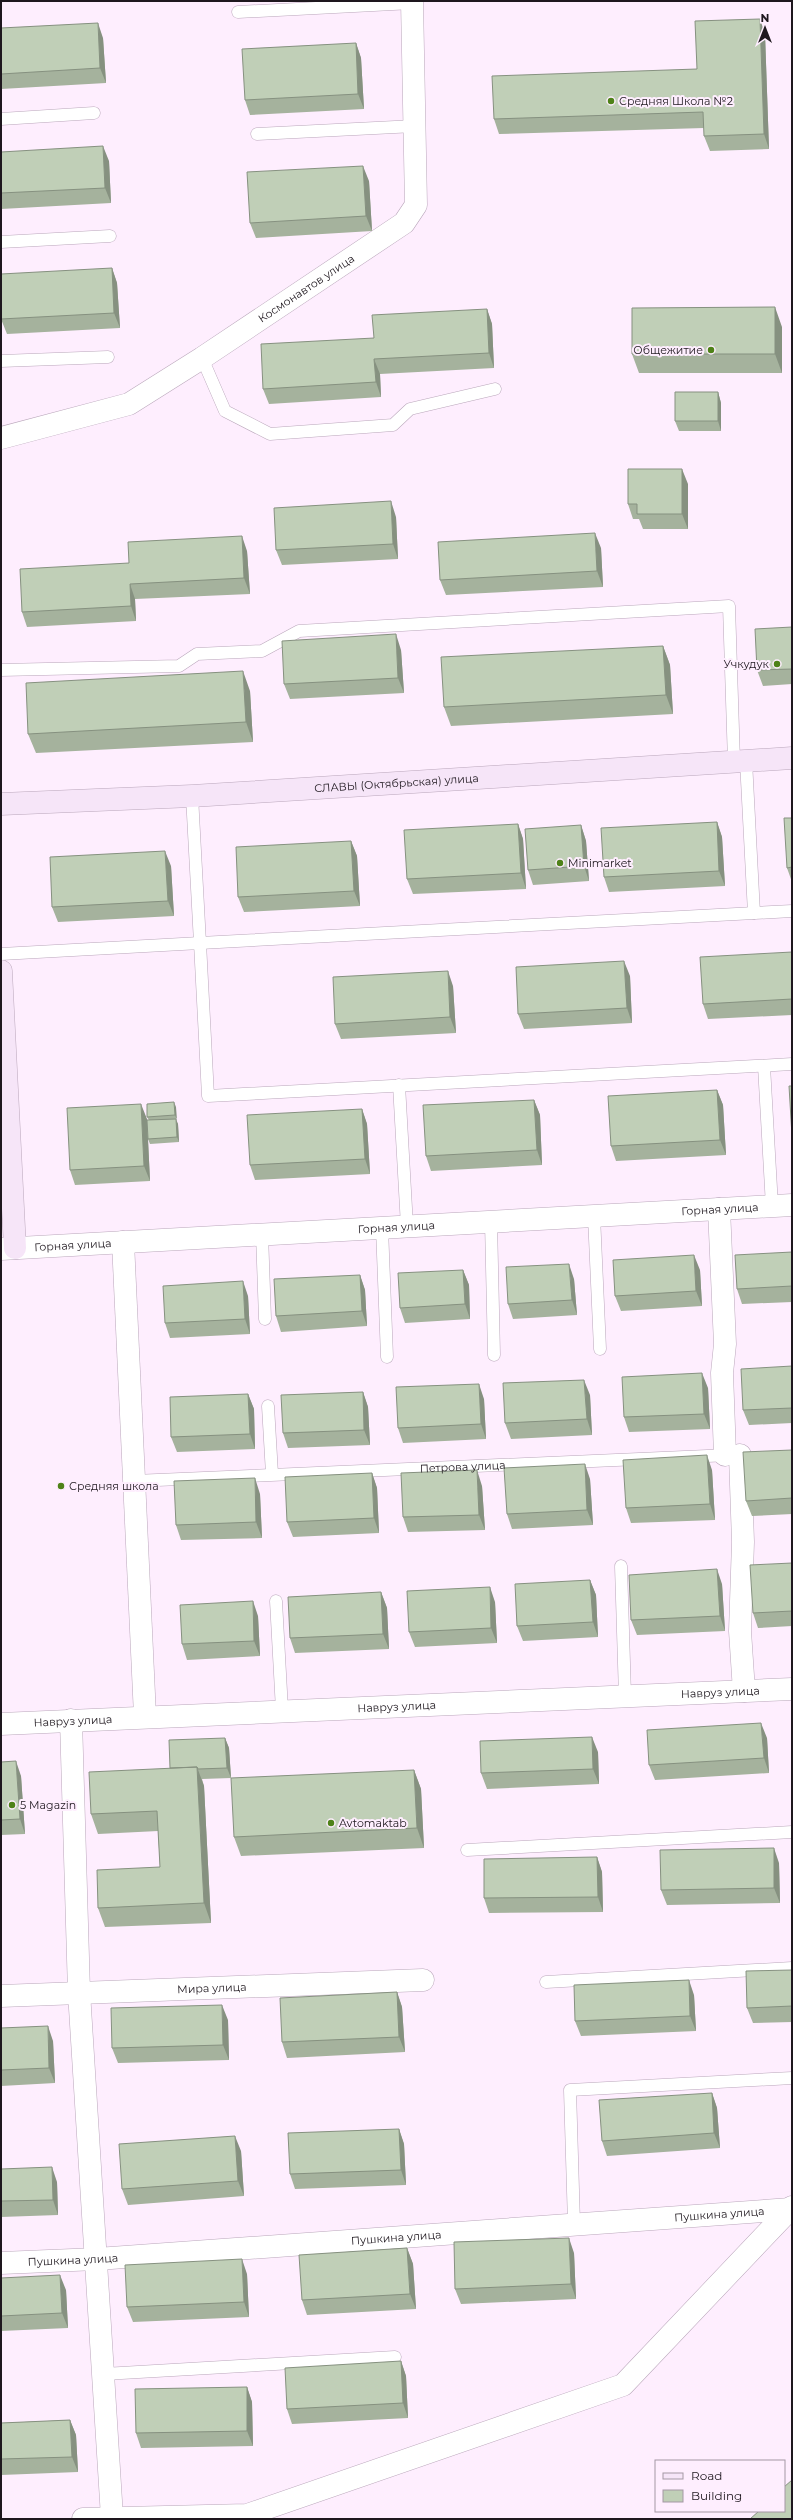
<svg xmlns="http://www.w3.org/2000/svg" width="793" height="2520" font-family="Montserrat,sans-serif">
	<rect width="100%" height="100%" fill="#feeefe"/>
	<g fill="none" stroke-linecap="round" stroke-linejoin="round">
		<g stroke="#baa7bb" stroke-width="13">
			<g id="service">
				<path d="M238,12L412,3"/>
				<path d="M1,119L94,113"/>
				<path d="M257,134L415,126"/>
				<path d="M1,242L110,236"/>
				<path d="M202,358L225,411L270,434L393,425L410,409L495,389"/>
				<path d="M1,361L108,357"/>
				<path d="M1,670L179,666L197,654L262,651L299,631L729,606L734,762"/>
				<path d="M746,761L754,913"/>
				<path d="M192,796L200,943L792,911"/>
				<path d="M1,954L200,943L208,1096L792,1064"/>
				<path d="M764,1066L772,1206"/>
				<path d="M399,1085L407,1226"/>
				<path d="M594,1216L600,1349"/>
				<path d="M491,1222L494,1355"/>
				<path d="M382,1228L387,1357"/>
				<path d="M262,1234L265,1319"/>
				<path d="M268,1406L272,1474"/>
				<path id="s1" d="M134,1481L730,1455"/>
				<path d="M621,1566L625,1696"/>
				<path d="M276,1601L282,1710"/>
				<path d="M467,1850L792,1832"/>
				<path d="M546,1982L792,1968"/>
				<path d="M574,2224L570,2090L792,2078"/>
				<path d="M104,2374L395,2357"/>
			</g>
		</g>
		<g stroke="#baa7bb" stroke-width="23">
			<g id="minor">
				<path id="s2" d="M1,438L129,404L202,358L404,223L416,205L412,1"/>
				<path d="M719,1209L725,1344L722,1373L725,1455"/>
				<path d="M123,1242L145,1716"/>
				<path d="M740,1455L743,1542L740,1631L744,1691"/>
				<path d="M71,1720L79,1992L112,2517"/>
				<path id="s3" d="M1,1724L792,1689"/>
				<path id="s4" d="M1,1996L423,1980"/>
				<path id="s5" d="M1,2263L97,2259L791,2209"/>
				<path d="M83,2519L247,2515L623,2385L792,2207"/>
			</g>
		</g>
		<g stroke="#baa7bb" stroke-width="23">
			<g id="tertiary">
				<path id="s6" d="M1,1249L792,1205"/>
			</g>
		</g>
		<g stroke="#baa7bb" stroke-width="23">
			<g id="secondary">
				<path id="s7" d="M1,804L192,796L792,758"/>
				<path d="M1,971L15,1248"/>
			</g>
		</g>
		<use href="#service" stroke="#fff" stroke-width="12"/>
		<use href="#minor" stroke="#fff" stroke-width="22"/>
		<use href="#tertiary" stroke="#fff" stroke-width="22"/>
		<use href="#secondary" stroke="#f6e5f8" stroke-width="22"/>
	</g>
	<path fill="#a5b29d" d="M1,28L103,38L106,83L1,89Z
		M765,34L769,149L710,151L704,136V128L499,134L494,119L697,69Z
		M356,43L361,58L364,109L250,115L245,100Z
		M1,152L109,161L111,203L1,209Z
		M369,181L372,231L256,238L250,223Z
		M112,268L117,283L120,328L7,334L1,319Z
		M487,309L492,324L494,368L380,374L381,397L269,404L263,389L374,338Z
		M782,327V373H639L632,354Z
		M718,392L721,403V431H679L675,421Z
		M688,484V529H643L639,519H633L628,504Z
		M396,517L398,559L282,565L276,550Z
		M601,548L603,587L446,595L440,580Z
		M247,551L250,594L135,599L136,621L27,627L22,612L129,563Z
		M792,627V684L763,686L757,670Z
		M663,646L670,665L673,714L451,726L444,707Z
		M401,650L404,693L290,699L284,684Z
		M250,691L253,742L36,753L28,734Z
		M792,818V882L787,868Z
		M717,822L722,837L725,886L609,892L604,877Z
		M518,824L523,839L526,889L413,894L407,879Z
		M581,825L586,841L589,881L533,885L528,870Z
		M351,841L357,856L360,906L244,912L238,897Z
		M171,866L174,916L58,922L52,907Z
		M792,952V1015L708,1019L703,1004Z
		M630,976L632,1023L524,1029L518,1014Z
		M453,986L456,1033L341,1039L335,1024Z
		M717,1090L723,1105L726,1155L616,1161L611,1146Z
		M534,1100L540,1115L542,1165L431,1171L426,1156Z
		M176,1107V1121L178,1124L179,1142L150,1144L148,1139L149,1120L147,1117Z
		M362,1109L367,1124L370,1174L255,1180L250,1165Z
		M147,1119L150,1181L75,1185L70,1170Z
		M792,1252V1302L742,1304L737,1289Z
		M463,1270L469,1285L470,1319L405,1323L400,1308Z
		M700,1270L702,1306L621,1311L615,1296Z
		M360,1275L365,1290L367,1326L281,1332L276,1316Z
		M574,1279L577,1315L513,1319L508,1304Z
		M248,1296L250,1334L170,1338L165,1323Z
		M792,1366V1423L749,1425L743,1410Z
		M708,1388L710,1429L629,1432L624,1417Z
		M363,1392L368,1407L370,1445L288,1448L283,1433Z
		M248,1394L254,1409L255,1449L177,1452L171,1437Z
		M590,1395L592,1435L511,1439L505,1423Z
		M484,1399L486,1439L403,1443L398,1428Z
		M792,1450V1514L752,1516L746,1501Z
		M712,1470L715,1520L631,1523L626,1508Z
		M372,1473L377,1488L379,1533L293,1537L287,1522Z
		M590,1479L593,1525L512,1529L507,1514Z
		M482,1486L485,1530L408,1532L403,1517Z
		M260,1494L262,1538L181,1540L176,1525Z
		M792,1563V1626L758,1628L753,1613Z
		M590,1580L596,1595L598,1637L523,1641L517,1626Z
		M722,1584L725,1631L637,1635L631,1620Z
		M381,1592L387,1608L389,1649L295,1653L290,1638Z
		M495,1602L497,1643L415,1647L409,1632Z
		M258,1616L260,1656L187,1660L182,1644Z
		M225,1738L229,1748L231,1778L202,1779L204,1786L211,1923L105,1927L98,1908L160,1867L158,1831L98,1834L91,1814L170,1768Z
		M767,1738L769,1773L655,1780L649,1765Z
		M598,1752L599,1784L487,1789L481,1773Z
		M1,1762L21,1776L25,1834L1,1835Z
		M414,1770L421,1789L424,1848L241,1856L234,1837Z
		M597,1857L602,1872L603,1912L489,1913L484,1898Z
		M779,1863L780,1903L667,1905L661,1890Z
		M792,1970V2022L753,2023L747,2008Z
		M397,1992L402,2007L405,2052L287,2058L282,2042Z
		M694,1995L696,2031L581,2036L575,2021Z
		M228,2020L229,2060L118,2063L112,2048Z
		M1,2028L53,2041L55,2083L1,2086Z
		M712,2093L717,2108L720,2148L607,2156L602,2141Z
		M399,2129L404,2144L406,2185L295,2189L290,2174Z
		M241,2151L244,2196L128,2205L122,2189Z
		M1,2169L57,2182L58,2215L1,2217Z
		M407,2248L413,2264L416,2309L307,2315L302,2300Z
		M574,2253L576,2299L461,2304L455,2289Z
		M247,2274L249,2317L133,2322L127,2307Z
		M1,2278L66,2290L68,2328L1,2331Z
		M401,2361L406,2376L408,2418L292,2424L287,2409Z
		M247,2387L252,2402L253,2446L141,2448L136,2433Z
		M70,2420L76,2435L78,2472L1,2475V2423Z"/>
	<path fill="#869180" d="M760,19L765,34L769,149L764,134Z
		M98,23L103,38L106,83L100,68Z
		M356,43L361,58L364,109L358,94Z
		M103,146L109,161L111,203L105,188Z
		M363,166L369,181L372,231L366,216Z
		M112,268L117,283L120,328L114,313Z
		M775,307L782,327V373L775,354Z
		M487,309L492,324L494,368L489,353Z
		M374,359L380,374L381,397L376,382Z
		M718,392L721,403V431L718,421Z
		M682,469L688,484V529L682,514Z
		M391,501L396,517L398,559L393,544Z
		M595,533L601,548L603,587L597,571Z
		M242,536L247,551L250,594L244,578Z
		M130,584L135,599L136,621L131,606Z
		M396,634L401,650L404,693L398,678Z
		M663,646L670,665L673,714L666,695Z
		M243,671L250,691L253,742L246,722Z
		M717,822L722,837L725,886L719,871Z
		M518,824L523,839L526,889L521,873Z
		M581,825L586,841L589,881L584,866Z
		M351,841L357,856L360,906L354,891Z
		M165,851L171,866L174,916L168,901Z
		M624,961L630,976L632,1023L627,1008Z
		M448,971L453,986L456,1033L450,1017Z
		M717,1090L723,1105L726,1155L720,1140Z
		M534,1100L540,1115L542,1165L537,1150Z
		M174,1102L176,1107L177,1120L175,1115Z
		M141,1104L147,1119L150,1181L144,1166Z
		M362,1109L367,1124L370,1174L365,1159Z
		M176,1119L178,1124L179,1142L177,1137Z
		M694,1255L700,1270L702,1306L696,1291Z
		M569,1264L574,1279L577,1315L572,1300Z
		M463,1270L469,1285L470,1319L465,1304Z
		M360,1275L365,1290L367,1326L362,1311Z
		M243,1281L248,1296L250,1334L245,1319Z
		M702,1373L708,1388L710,1429L704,1414Z
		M584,1380L590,1395L592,1435L587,1419Z
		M479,1384L484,1399L486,1439L481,1424Z
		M363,1392L368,1407L370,1445L364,1430Z
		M248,1394L254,1409L255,1449L250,1434Z
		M707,1455L712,1470L715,1520L710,1504Z
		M585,1464L590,1479L593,1525L587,1510Z
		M477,1470L482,1486L485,1530L479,1515Z
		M372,1473L377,1488L379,1533L374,1518Z
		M255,1478L260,1494L262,1538L256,1522Z
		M717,1569L722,1584L725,1631L720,1616Z
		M590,1580L596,1595L598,1637L593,1622Z
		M490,1587L495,1602L497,1643L491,1628Z
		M381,1592L387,1608L389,1649L383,1634Z
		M253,1601L258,1616L260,1656L254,1641Z
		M761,1723L767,1738L769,1773L764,1758Z
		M592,1737L598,1752L599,1784L593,1769Z
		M225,1738L229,1748L231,1778L227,1768Z
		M16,1761L21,1776L25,1834L20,1819Z
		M197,1767L204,1786L211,1923L204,1903Z
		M414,1770L421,1789L424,1848L417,1828Z
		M774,1848L779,1863L780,1903L774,1888Z
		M597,1857L602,1872L603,1912L598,1897Z
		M689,1980L694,1995L696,2031L690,2016Z
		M397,1992L402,2007L405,2052L399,2037Z
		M222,2005L228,2020L229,2060L223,2045Z
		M48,2026L53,2041L55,2083L49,2068Z
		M712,2093L717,2108L720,2148L714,2133Z
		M399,2129L404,2144L406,2185L401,2170Z
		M235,2136L241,2151L244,2196L238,2181Z
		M52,2167L57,2182L58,2215L53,2200Z
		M569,2238L574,2253L576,2299L571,2284Z
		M407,2248L413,2264L416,2309L410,2294Z
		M242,2259L247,2274L249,2317L244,2302Z
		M60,2275L66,2290L68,2328L62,2313Z
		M401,2361L406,2376L408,2418L403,2403Z
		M247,2387L252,2402L253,2446L247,2431Z
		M70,2420L76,2435L78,2472L72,2457Z"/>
	<path fill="#c0cfb7" stroke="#869180" d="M760,19L764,134L704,136L703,112L494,119L492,76L697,69L695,21Z
		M98,23L100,68L1,74V28Z
		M356,43L358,94L245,100L242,49Z
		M103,146L105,188L1,193V152Z
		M363,166L366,216L250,223L247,172Z
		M112,268L114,313L1,319V274Z
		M775,307V354H632V308Z
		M487,309L489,353L374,359L376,382L263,389L261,344L374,338L372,315Z
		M675,392H718V421H675Z
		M628,469H682V514H637V504H628Z
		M391,501L393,544L276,550L274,508Z
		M595,533L597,571L440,580L438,542Z
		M242,536L244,578L130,584L131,606L22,612L20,569L129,563L128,542Z
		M792,627V669L757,670L755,629Z
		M396,634L398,678L284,684L282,641Z
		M663,646L666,695L444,707L441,657Z
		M243,671L246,722L28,734L26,683Z
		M784,818H792V867L787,868Z
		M717,822L719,871L604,877L601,828Z
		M518,824L521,873L407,879L404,830Z
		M581,825L584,866L528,870L525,829Z
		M351,841L354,891L238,897L236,847Z
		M165,851L168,901L52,907L50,857Z
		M792,952V999L703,1004L700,957Z
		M624,961L627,1008L518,1014L516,967Z
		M448,971L450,1017L335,1024L333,977Z
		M789,1086H792V1136Z
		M717,1090L720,1140L611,1146L608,1096Z
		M534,1100L537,1150L426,1156L423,1105Z
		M174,1102L175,1115L147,1117V1104Z
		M141,1104L144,1166L70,1170L67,1108Z
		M362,1109L365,1159L250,1165L247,1115Z
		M176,1119L177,1137L148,1139L147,1120Z
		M792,1252V1286L737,1289L735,1255Z
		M694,1255L696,1291L615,1296L613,1260Z
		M569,1264L572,1300L508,1304L506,1267Z
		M463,1270L465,1304L400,1308L398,1273Z
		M360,1275L362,1311L276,1316L274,1279Z
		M243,1281L245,1319L165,1323L163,1286Z
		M792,1366V1408L743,1410L741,1369Z
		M702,1373L704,1414L624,1417L622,1377Z
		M584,1380L587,1419L505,1423L503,1383Z
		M479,1384L481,1424L398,1428L396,1387Z
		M363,1392L364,1430L283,1433L281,1395Z
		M248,1394L250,1434L171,1437L170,1397Z
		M792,1450V1498L746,1501L743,1452Z
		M707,1455L710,1504L626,1508L623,1460Z
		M585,1464L587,1510L507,1514L504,1468Z
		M477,1470L479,1515L403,1517L401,1473Z
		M372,1473L374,1518L287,1522L285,1477Z
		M255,1478L256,1522L176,1525L174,1481Z
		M792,1563V1611L753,1613L750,1565Z
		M717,1569L720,1616L631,1620L629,1575Z
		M590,1580L593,1622L517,1626L515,1584Z
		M490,1587L491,1628L409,1632L407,1591Z
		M381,1592L383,1634L290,1638L288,1597Z
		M253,1601L254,1641L182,1644L180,1605Z
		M761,1723L764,1758L649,1765L647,1730Z
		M592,1737L593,1769L481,1773L480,1741Z
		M225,1738L227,1768L198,1769L197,1767L170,1768L169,1740Z
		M16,1761L20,1819L1,1820V1762Z
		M197,1767L204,1903L98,1908L97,1870L160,1867L157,1811L91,1814L89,1772Z
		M414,1770L417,1828L234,1837L231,1778Z
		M774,1848V1888L661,1890L660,1850Z
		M597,1857L598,1897L484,1898V1859Z
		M792,1970V2006L747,2008L746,1971Z
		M689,1980L690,2016L575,2021L574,1985Z
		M397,1992L399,2037L282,2042L280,1998Z
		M222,2005L223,2045L112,2048L111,2008Z
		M48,2026L49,2068L1,2070V2028Z
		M712,2093L714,2133L602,2141L599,2100Z
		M399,2129L401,2170L290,2174L288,2133Z
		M235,2136L238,2181L122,2189L119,2144Z
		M52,2167L53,2200L1,2201V2169Z
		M569,2238L571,2284L455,2289L454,2242Z
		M407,2248L410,2294L302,2300L299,2255Z
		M242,2259L244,2302L127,2307L125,2265Z
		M60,2275L62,2313L1,2316V2278Z
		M401,2361L403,2403L287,2409L285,2368Z
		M247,2387V2431L136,2433L135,2389Z
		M70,2420L72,2457L1,2459V2423Z
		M792,2480V2519H750L759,2511H784V2487Z"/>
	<g fill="#4e8218" stroke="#feeefe" stroke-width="1.5">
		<circle cx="611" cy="101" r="4"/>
		<circle cx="711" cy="350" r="4"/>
		<circle cx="777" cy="664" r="4"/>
		<circle cx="560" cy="863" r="4"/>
		<circle cx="61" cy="1486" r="4"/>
		<circle cx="12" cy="1805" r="4"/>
		<circle cx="331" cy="1823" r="4"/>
	</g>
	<g text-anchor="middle" stroke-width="4" stroke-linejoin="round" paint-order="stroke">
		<g font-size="11" fill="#1e171e" stroke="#feeefe" text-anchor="start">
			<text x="619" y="105">Средняя Школа №2</text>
			<text x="703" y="354" text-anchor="end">Общежитие</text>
			<text x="769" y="668" text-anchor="end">Учкудук</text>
			<text x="568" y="867">Minimarket</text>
			<text x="69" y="1490">Средняя школа</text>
			<text x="20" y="1809">5 Magazin</text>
			<text x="339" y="1827">Avtomaktab</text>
		</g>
		<g font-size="11" fill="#1e171e" stroke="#feeefe">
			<text dy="4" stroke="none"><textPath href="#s2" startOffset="344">Космонавтов улица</textPath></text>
			<text dy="4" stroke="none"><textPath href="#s7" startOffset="396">СЛАВЫ (Октябрьская) улица</textPath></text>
			<text dy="4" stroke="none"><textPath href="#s6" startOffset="720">Горная улица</textPath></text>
			<text dy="4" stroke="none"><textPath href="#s6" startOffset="396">Горная улица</textPath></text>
			<text dy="4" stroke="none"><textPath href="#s6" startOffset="72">Горная улица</textPath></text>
			<text dy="4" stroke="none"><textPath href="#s1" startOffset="329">Петрова улица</textPath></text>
			<text dy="4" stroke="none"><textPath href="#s3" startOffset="720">Навруз улица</textPath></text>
			<text dy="4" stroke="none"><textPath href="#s3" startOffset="396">Навруз улица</textPath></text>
			<text dy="4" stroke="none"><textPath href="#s3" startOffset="72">Навруз улица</textPath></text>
			<text dy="4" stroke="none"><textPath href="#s4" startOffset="211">Мира улица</textPath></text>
			<text dy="4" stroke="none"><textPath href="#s5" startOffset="720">Пушкина улица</textPath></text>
			<text dy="4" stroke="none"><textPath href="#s5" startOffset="396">Пушкина улица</textPath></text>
			<text dy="4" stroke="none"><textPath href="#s5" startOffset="72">Пушкина улица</textPath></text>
		</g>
	</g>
	<rect width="793" height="2520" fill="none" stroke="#1e171e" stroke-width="4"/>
	<rect x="655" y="2460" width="130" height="52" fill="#feeefe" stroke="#a498a4"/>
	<rect x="663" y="2473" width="20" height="6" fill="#f6e5f8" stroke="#a498a4"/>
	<text x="691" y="2480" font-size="12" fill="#1e171e">Road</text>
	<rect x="663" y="2490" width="20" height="12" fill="#c0cfb7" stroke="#a498a4"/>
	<text x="691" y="2500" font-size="12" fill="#1e171e">Building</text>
	<g transform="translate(765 28)" stroke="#feeefe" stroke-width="3" paint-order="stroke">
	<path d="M0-3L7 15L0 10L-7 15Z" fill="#1e171e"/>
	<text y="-6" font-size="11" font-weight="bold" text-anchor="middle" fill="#1e171e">N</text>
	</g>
</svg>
